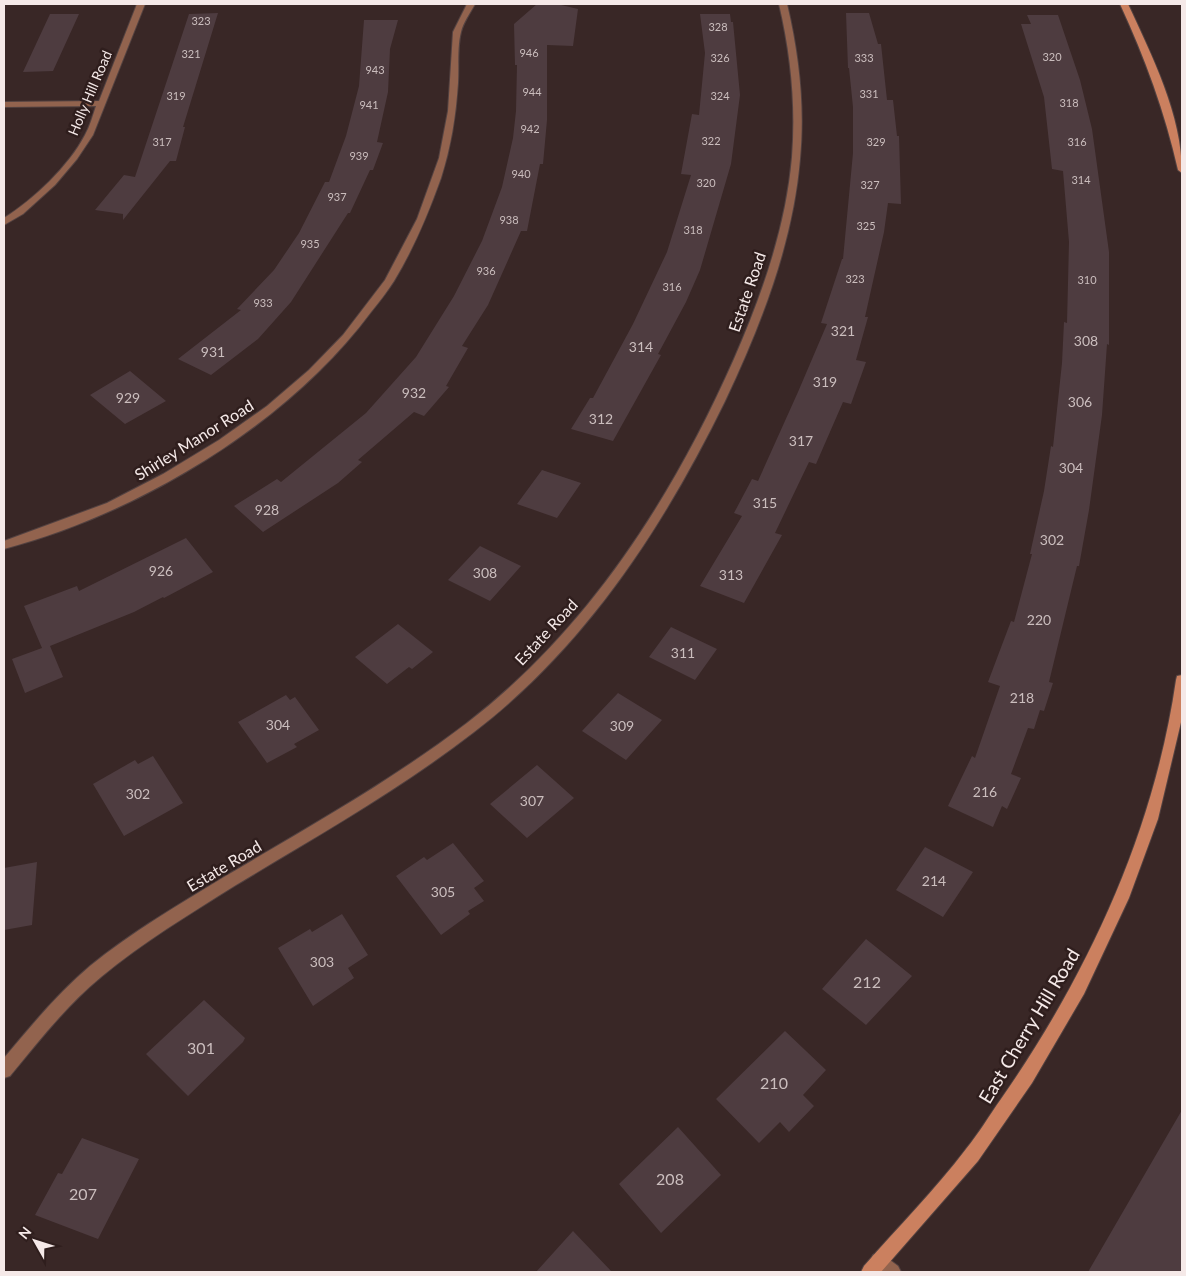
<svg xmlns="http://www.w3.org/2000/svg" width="1186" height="1276" font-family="Lato,sans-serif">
	<rect width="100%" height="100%" fill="#392726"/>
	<path fill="#4e3c40" d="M537,4H557L578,9L573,46L547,45V120L543,164H540L527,231H521L488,305L462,346L468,348L446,386L449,387L424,416L414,412L358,460L362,462L338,483L263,532L234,506L277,479L281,482L366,413L416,357L454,296L482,241L502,187L513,138L516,111L517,65H515L514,24Z
		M218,13L183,127H185L176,161H170L123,220V214L95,210L124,175L135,177L189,14Z
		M846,13H869L878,44H881L887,100H893L897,136H899L901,204L888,203L884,232L865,317H868L856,360L866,362L851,404L843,402L816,464L809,462L775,533L782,535L744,603L700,586L742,516L734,513L752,479L758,481L798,392L827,324L821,323L842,259H843L853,153V107L849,68H848Z
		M50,14H79L53,71L23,72Z
		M700,14H730L731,22H733L740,95L731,164L700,270L686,302L658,354L661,355L613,441L571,429L590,398H593L633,324L667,252L691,175L681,174L692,114L699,115L705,53Z
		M1027,15H1058L1080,80L1092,129L1109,252V345L1107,344L1102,415L1089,510L1079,566H1077L1049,682L1053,683L1044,711L1040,710L1034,729L1028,728L1011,774L1021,778L1007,809L1002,806L993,827L948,806L972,756L975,758L1000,686L988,682L1011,621L1014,622L1032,554H1030L1044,491L1051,446L1053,447L1062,363L1064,322L1067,323L1069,242L1063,171L1052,169L1044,97L1021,24H1031Z
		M364,20H398L390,49L388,92L377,142L383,143L373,170H370L350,213H348L291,302L258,339L211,375L178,359L241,310L237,309L274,270L299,233L325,182H329L346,136L359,86Z
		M130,371L166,401L125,424L90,395Z
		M542,470L581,483L557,518L517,504Z
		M186,538L213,572L164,598L163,597L134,612L50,646L63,677L25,693L12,659L42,648L24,606L77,586L79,591Z
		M480,546L521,566L490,601L448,580Z
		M398,624L433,652L412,669L409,667L387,684L355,657Z
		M671,627L717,649L695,680L649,657Z
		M618,693L662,720L626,760L582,731Z
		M286,695L290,700L295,697L319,730L294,744L297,747L267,763L238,722Z
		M153,756L183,803L124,836L93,784L135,760L138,764Z
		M537,765L574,798L527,838L490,804Z
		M453,843L484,881L474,888L484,901L468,911L470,914L441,935L396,876L424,857L427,860Z
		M925,847L973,872L943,917L896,890Z
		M37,862L32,925L4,930V868Z
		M342,914L368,955L348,968L354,978L313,1006L278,948L310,929L312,932Z
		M866,939L912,976L866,1025L822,989Z
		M204,1000L245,1038L243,1042L188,1096L146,1054Z
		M785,1031L826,1070L803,1095L814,1106L789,1132L780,1122L759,1143L716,1099Z
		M1182,1110V1272H1088Z
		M678,1127L721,1175L661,1233L619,1184Z
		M82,1138L139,1159L98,1239L35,1215L58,1173L62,1174Z
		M573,1231L612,1272H536Z"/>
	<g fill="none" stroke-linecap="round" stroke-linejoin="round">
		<g stroke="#534241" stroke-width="2">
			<path id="minor" d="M137,4H145L93,135L77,159L55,185L23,214L4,225V218C33,200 69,166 85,135C90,126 93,115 96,106L4,107V102L99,101Z
				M779,4H787C799,55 805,106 800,159C793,243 761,325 725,401C664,526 586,646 474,732C399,790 317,836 236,885C190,914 143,942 101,977C66,1006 39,1041 10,1076L4,1078V1058C31,1026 58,993 90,966C132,932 178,905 224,877C307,828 391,781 467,723C588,630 673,497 734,359C762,295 786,227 792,157C796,105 791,55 779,4Z
				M879,1252L898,1266L901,1272H879L873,1267L870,1261L873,1255Z"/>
		</g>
		<g stroke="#534241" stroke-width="2">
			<path id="tertiary" d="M467,4H475C470,13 463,23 461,32C457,47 459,67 458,83C456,115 451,147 441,178C428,214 414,248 394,281C387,292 379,302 371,312C287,425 139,513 4,549V541L107,503L163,474L219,440L267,406L309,370L343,335L385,280L417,219L439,158L448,111L453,32Z"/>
		</g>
		<g stroke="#534241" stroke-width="2">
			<path id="secondary" d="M1120,4H1128C1152,56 1182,115 1182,173L1178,170C1165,112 1145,58 1120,4Z
				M1182,675V718L1158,819L1129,898L1084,994L1032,1083L978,1161L881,1272H861L864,1266C898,1227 935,1190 966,1149C979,1133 989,1116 1001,1099C1088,974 1154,832 1176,680L1177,676Z"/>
		</g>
		<use href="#minor" fill="#92634e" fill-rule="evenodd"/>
		<use href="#tertiary" fill="#92634e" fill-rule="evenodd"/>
		<use href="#secondary" fill="#cb805f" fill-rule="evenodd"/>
	</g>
	<g text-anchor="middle" stroke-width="5" stroke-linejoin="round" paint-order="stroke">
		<g font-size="11" fill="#cbbebe">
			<text x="201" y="25">323</text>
			<text x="718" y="31">328</text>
			<text x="529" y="57">946</text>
			<text x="191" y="58">321</text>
			<text x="1052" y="61">320</text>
			<text x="720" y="62">326</text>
			<text x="864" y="62">333</text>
			<text x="375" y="74">943</text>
			<text x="532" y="96">944</text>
			<text x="869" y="98">331</text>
			<text x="176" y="100">319</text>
			<text x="720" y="100">324</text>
			<text x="1069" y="107">318</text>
			<text x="369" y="109">941</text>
			<text x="530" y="133">942</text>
			<text x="711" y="145">322</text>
			<text x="162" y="146">317</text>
			<text x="876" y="146">329</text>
			<text x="1077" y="146">316</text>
			<text x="359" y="160">939</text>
			<text x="521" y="178">940</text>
			<text x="1081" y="184">314</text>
			<text x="706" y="187">320</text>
			<text x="870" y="189">327</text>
			<text x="337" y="201">937</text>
			<text x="509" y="224">938</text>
			<text x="866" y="230">325</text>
			<text x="693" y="234">318</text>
			<text x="310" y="248">935</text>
			<text x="486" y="275">936</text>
			<text x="855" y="283">323</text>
			<text x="1087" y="284">310</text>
			<text x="672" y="291">316</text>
			<text x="263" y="307">933</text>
		</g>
		<g font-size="14" fill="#f5e9e8" stroke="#2f1e1d">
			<text transform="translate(90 93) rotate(-67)" y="5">Holly Hill Road</text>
		</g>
		<g font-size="14" fill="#cbbebe">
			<text x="843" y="336">321</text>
			<text x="1086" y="346">308</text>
			<text x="641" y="352">314</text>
			<text x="213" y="357">931</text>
			<text x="825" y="387">319</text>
			<text x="414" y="398">932</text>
			<text x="128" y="403">929</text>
			<text x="1080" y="407">306</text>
			<text x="601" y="424">312</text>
			<text x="801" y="446">317</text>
			<text x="1071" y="473">304</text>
			<text x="765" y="508">315</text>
			<text x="267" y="515">928</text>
			<text x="1052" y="545">302</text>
			<text x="161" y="576">926</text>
			<text x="485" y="578">308</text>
			<text x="731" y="580">313</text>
			<text x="1039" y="625">220</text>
			<text x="683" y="658">311</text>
			<text x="1022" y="703">218</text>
			<text x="278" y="730">304</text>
			<text x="622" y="731">309</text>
			<text x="985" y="797">216</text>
			<text x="138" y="799">302</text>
			<text x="532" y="806">307</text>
			<text x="934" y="886">214</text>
			<text x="443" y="897">305</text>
			<text x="322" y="967">303</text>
		</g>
		<g font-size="16" fill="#f5e9e8" stroke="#2f1e1d">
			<text transform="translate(747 292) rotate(-71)" y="6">Estate Road</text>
			<text transform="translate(194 440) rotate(-32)" y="6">Shirley Manor Road</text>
			<text transform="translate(546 632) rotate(-47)" y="6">Estate Road</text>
			<text transform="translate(224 866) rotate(-31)" y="6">Estate Road</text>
		</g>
		<g font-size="16" fill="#cbbebe">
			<text x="867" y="988">212</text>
			<text x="201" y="1054">301</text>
			<text x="774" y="1089">210</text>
			<text x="670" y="1185">208</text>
			<text x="83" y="1200">207</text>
		</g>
		<g font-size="19" fill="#f5e9e8" stroke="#2f1e1d">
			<text transform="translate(1029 1026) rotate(-59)" y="7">East Cherry Hill Road</text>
		</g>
	</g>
	<rect width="1186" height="1276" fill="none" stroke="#f5e9e8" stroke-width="10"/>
	<g transform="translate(35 1241) rotate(309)" stroke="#2f1e1d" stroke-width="4" paint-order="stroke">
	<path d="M0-4L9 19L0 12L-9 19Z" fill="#f5e9e8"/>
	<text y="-8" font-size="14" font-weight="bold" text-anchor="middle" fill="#f5e9e8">N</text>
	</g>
</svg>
